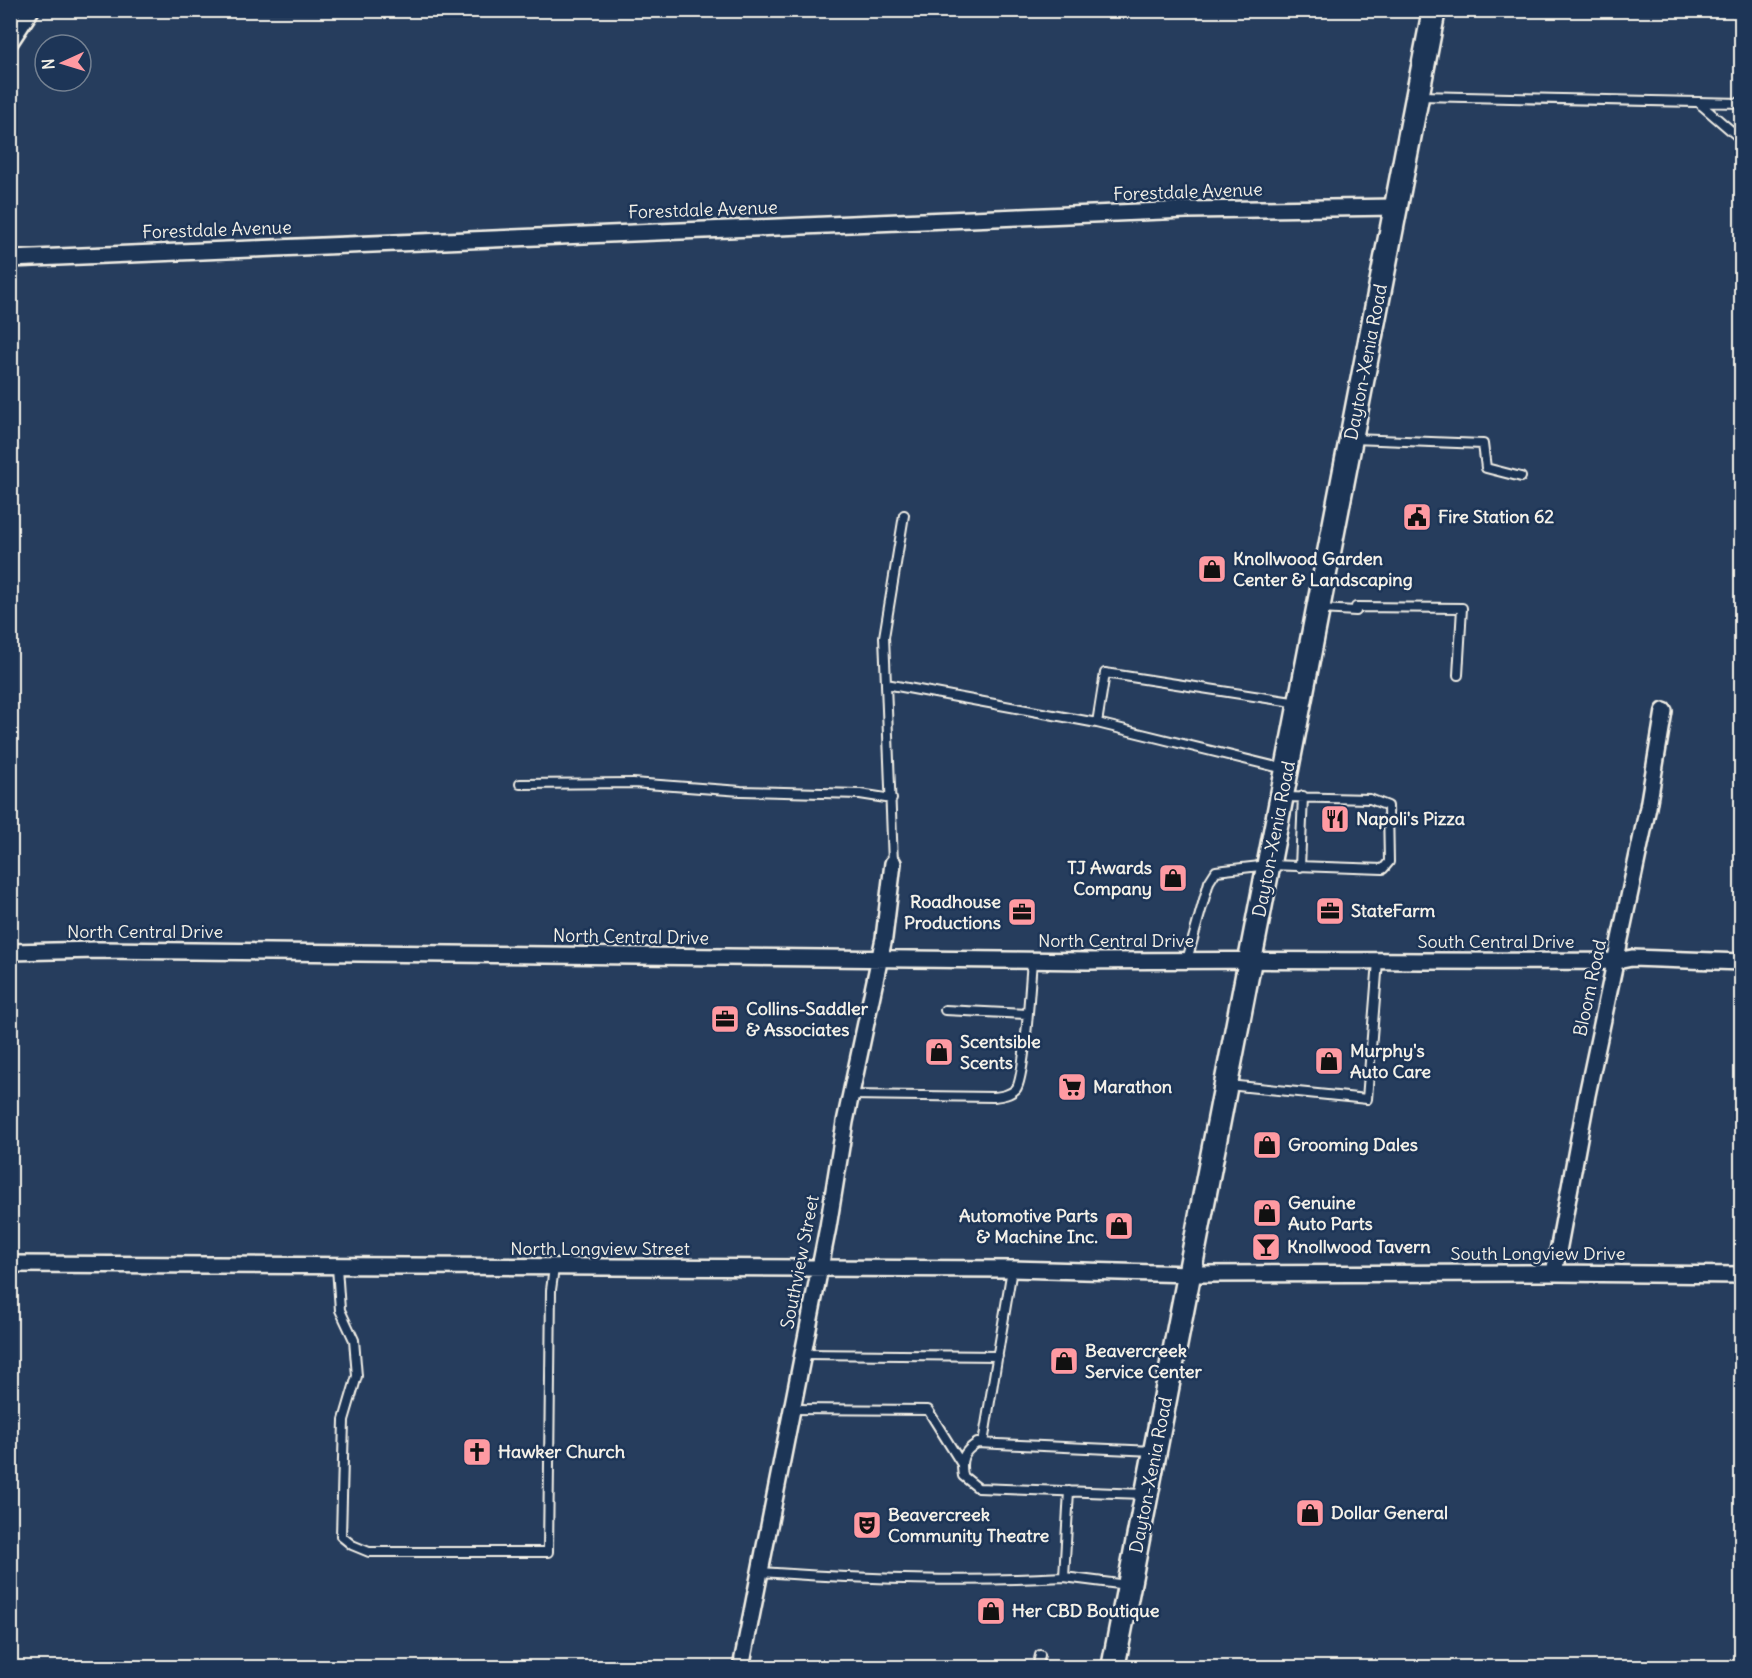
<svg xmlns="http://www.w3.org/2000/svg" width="1752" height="1678" font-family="Delius,sans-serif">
	<rect width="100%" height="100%" fill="#263d5d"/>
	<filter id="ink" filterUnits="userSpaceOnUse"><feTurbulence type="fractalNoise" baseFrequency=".0167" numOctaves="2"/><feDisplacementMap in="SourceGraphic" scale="12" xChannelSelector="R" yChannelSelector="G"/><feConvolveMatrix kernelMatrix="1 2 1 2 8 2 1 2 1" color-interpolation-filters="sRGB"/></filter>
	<g filter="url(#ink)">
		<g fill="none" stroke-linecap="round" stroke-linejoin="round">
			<g stroke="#f4f1e8" stroke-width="12">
				<path id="service" d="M1419,96L1742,103
					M1699,103L1742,140
					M1353,439L1483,444L1486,468L1521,477
					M1320,609L1356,611V607L1462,608L1458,675
					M886,684L884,637L904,515
					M1285,769L1097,723L1105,673L1299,703
					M520,784L633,783L741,791L860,794L892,799
					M893,863L886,684L1097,723
					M1300,867L1303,796
					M1187,960L1209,882L1216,871L1269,865L1383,869L1389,862L1388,806L1370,799L1284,797
					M945,1010L1027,1014
					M1228,1085L1367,1099L1378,961
					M850,1095L994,1097C1002,1096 1010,1095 1016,1089C1025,1078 1030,982 1032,961
					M337,1267L340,1310L354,1340L357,1376L344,1420L341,1536L352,1545L369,1552H548L551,1290L554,1268
					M803,1354L998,1356
					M791,1409L928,1410L961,1463
					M983,1443L1012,1269
					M1069,1491L1064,1577L1127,1585
					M1143,1494L978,1488L963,1476C960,1459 963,1452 977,1443L1154,1451
					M760,1572C861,1579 963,1583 1064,1577
					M1037,1668L1040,1655"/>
			</g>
			<g stroke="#f4f1e8" stroke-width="20">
				<path id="minor" d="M10,42L31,10
					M10,259L1187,210L1397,207
					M10,952L98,950L1088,961C1264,959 1441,962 1617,961L1632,958L1742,962
					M10,1264L1012,1269L1190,1274L1554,1273L1742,1275
					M1554,1273L1587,1095L1648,807L1664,711
					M741,1668L828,1227L845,1122L884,938L893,863"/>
			</g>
			<g stroke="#f4f1e8" stroke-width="27">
				<path id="secondary" d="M1113,1668L1434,10"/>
			</g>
			<use href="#service" stroke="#1d3557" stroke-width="8"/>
			<use href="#minor" stroke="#1d3557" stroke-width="15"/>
			<use href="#secondary" stroke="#1d3557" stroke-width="22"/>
		</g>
	</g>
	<defs>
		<g id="civic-square" transform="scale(1.5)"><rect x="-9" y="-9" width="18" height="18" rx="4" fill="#ff9aa2" stroke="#1d3557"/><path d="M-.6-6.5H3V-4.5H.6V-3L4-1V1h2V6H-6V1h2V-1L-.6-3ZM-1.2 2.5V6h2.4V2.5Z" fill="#111"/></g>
		<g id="shop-square" transform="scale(1.5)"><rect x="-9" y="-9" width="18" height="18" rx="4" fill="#ff9aa2" stroke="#1d3557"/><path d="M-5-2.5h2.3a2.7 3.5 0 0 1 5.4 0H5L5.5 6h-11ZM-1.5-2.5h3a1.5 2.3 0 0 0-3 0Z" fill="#111"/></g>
		<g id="restaurant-square" transform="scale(1.5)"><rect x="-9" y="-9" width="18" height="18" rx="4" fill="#ff9aa2" stroke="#1d3557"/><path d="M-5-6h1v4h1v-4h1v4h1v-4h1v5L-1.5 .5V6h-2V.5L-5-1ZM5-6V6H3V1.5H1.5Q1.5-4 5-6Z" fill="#111"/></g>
		<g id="office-square" transform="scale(1.5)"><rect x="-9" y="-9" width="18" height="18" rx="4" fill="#ff9aa2" stroke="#1d3557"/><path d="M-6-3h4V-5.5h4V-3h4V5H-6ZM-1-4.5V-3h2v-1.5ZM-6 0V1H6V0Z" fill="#111"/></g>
		<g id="supermarket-square" transform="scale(1.5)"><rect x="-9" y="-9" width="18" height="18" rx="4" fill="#ff9aa2" stroke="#1d3557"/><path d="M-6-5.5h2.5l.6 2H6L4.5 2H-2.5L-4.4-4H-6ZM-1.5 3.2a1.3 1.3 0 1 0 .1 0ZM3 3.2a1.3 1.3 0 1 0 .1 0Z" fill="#111"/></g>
		<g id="bar-square" transform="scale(1.5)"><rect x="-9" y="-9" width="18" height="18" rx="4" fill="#ff9aa2" stroke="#1d3557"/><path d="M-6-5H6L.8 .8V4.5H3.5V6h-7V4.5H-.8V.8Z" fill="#111"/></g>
		<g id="church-square" transform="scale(1.5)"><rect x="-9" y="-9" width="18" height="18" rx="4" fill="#ff9aa2" stroke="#1d3557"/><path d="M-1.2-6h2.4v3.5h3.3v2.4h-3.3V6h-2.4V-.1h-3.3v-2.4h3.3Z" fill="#111"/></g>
		<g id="theatre-square" transform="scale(1.5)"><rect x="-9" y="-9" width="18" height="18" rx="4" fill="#ff9aa2" stroke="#1d3557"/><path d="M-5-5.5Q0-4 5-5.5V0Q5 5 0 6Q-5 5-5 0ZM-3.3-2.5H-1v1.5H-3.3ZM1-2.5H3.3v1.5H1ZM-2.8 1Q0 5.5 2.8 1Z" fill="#111"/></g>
	</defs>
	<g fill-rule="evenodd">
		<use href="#civic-square" x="1417" y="517"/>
		<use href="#shop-square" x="1212" y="569"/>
		<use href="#restaurant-square" x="1335" y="819"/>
		<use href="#shop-square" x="1173" y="878"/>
		<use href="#office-square" x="1330" y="911"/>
		<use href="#office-square" x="1022" y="912"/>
		<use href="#office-square" x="725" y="1019"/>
		<use href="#shop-square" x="939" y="1052"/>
		<use href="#shop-square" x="1329" y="1061"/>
		<use href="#supermarket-square" x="1072" y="1087"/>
		<use href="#shop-square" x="1267" y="1145"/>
		<use href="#shop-square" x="1267" y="1213"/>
		<use href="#shop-square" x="1119" y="1226"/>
		<use href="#bar-square" x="1266" y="1247"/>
		<use href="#shop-square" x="1064" y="1361"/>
		<use href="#church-square" x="477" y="1452"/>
		<use href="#shop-square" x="1310" y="1513"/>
		<use href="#theatre-square" x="867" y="1525"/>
		<use href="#shop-square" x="991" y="1611"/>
	</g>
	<g text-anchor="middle" stroke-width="5" stroke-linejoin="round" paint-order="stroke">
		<g font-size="18" fill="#f4f1e8" stroke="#1d3557">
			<text transform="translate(1188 192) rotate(-2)" y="6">Forestdale Avenue</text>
			<text transform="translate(703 210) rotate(-2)" y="6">Forestdale Avenue</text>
			<text transform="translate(217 230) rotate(-2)" y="6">Forestdale Avenue</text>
			<text transform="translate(1366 362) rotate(-79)" y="6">Dayton-Xenia Road</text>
			<text transform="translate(1274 839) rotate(-79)" y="6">Dayton-Xenia Road</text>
			<text x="145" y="938">North Central Drive</text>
			<text transform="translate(631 937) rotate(1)" y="6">North Central Drive</text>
			<text x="1116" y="947">North Central Drive</text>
			<text x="1496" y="948">South Central Drive</text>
			<text transform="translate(1590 988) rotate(-78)" y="6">Bloom Road</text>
			<text x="600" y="1255">North Longview Street</text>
			<text x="1538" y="1260">South Longview Drive</text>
			<text transform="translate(800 1262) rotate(-79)" y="6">Southview Street</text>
			<text transform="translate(1151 1475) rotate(-79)" y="6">Dayton-Xenia Road</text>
		</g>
		<g font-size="18" font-weight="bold" fill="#f4f1e8" stroke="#1d3557" text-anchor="start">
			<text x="1438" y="523">Fire Station 62</text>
			<text x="1233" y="565">Knollwood Garden<tspan x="1233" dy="21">Center &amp; Landscaping</tspan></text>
			<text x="1356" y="825">Napoli's Pizza</text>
			<text x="1152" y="874" text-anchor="end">TJ Awards<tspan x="1152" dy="21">Company</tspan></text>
			<text x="1001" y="908" text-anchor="end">Roadhouse<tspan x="1001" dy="21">Productions</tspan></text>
			<text x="1351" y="917">StateFarm</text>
			<text x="746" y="1015">Collins-Saddler<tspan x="746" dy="21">&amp; Associates</tspan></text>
			<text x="960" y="1048">Scentsible<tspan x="960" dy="21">Scents</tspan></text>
			<text x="1350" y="1057">Murphy's<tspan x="1350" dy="21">Auto Care</tspan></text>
			<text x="1093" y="1093">Marathon</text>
			<text x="1288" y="1151">Grooming Dales</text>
			<text x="1288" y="1209">Genuine<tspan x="1288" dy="21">Auto Parts</tspan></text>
			<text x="1098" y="1222" text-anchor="end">Automotive Parts<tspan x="1098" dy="21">&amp; Machine Inc.</tspan></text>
			<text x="1287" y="1253">Knollwood Tavern</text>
			<text x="1085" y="1357">Beavercreek<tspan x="1085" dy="21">Service Center</tspan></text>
			<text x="498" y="1458">Hawker Church</text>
			<text x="1331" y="1519">Dollar General</text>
			<text x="888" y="1521">Beavercreek<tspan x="888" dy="21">Community Theatre</tspan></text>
			<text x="1012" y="1617">Her CBD Boutique</text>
		</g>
	</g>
	<rect width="1752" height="1678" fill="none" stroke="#1d3557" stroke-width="36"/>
	<rect x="18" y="18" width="1716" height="1642" fill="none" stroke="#f4f1e8" stroke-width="2" filter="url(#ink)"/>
	<g transform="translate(63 63) rotate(266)"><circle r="28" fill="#1d3557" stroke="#738091" stroke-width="1.5"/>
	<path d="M0-4.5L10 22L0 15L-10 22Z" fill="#ff9aa2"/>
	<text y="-9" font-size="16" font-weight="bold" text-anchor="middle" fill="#f4f1e8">N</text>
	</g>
</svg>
